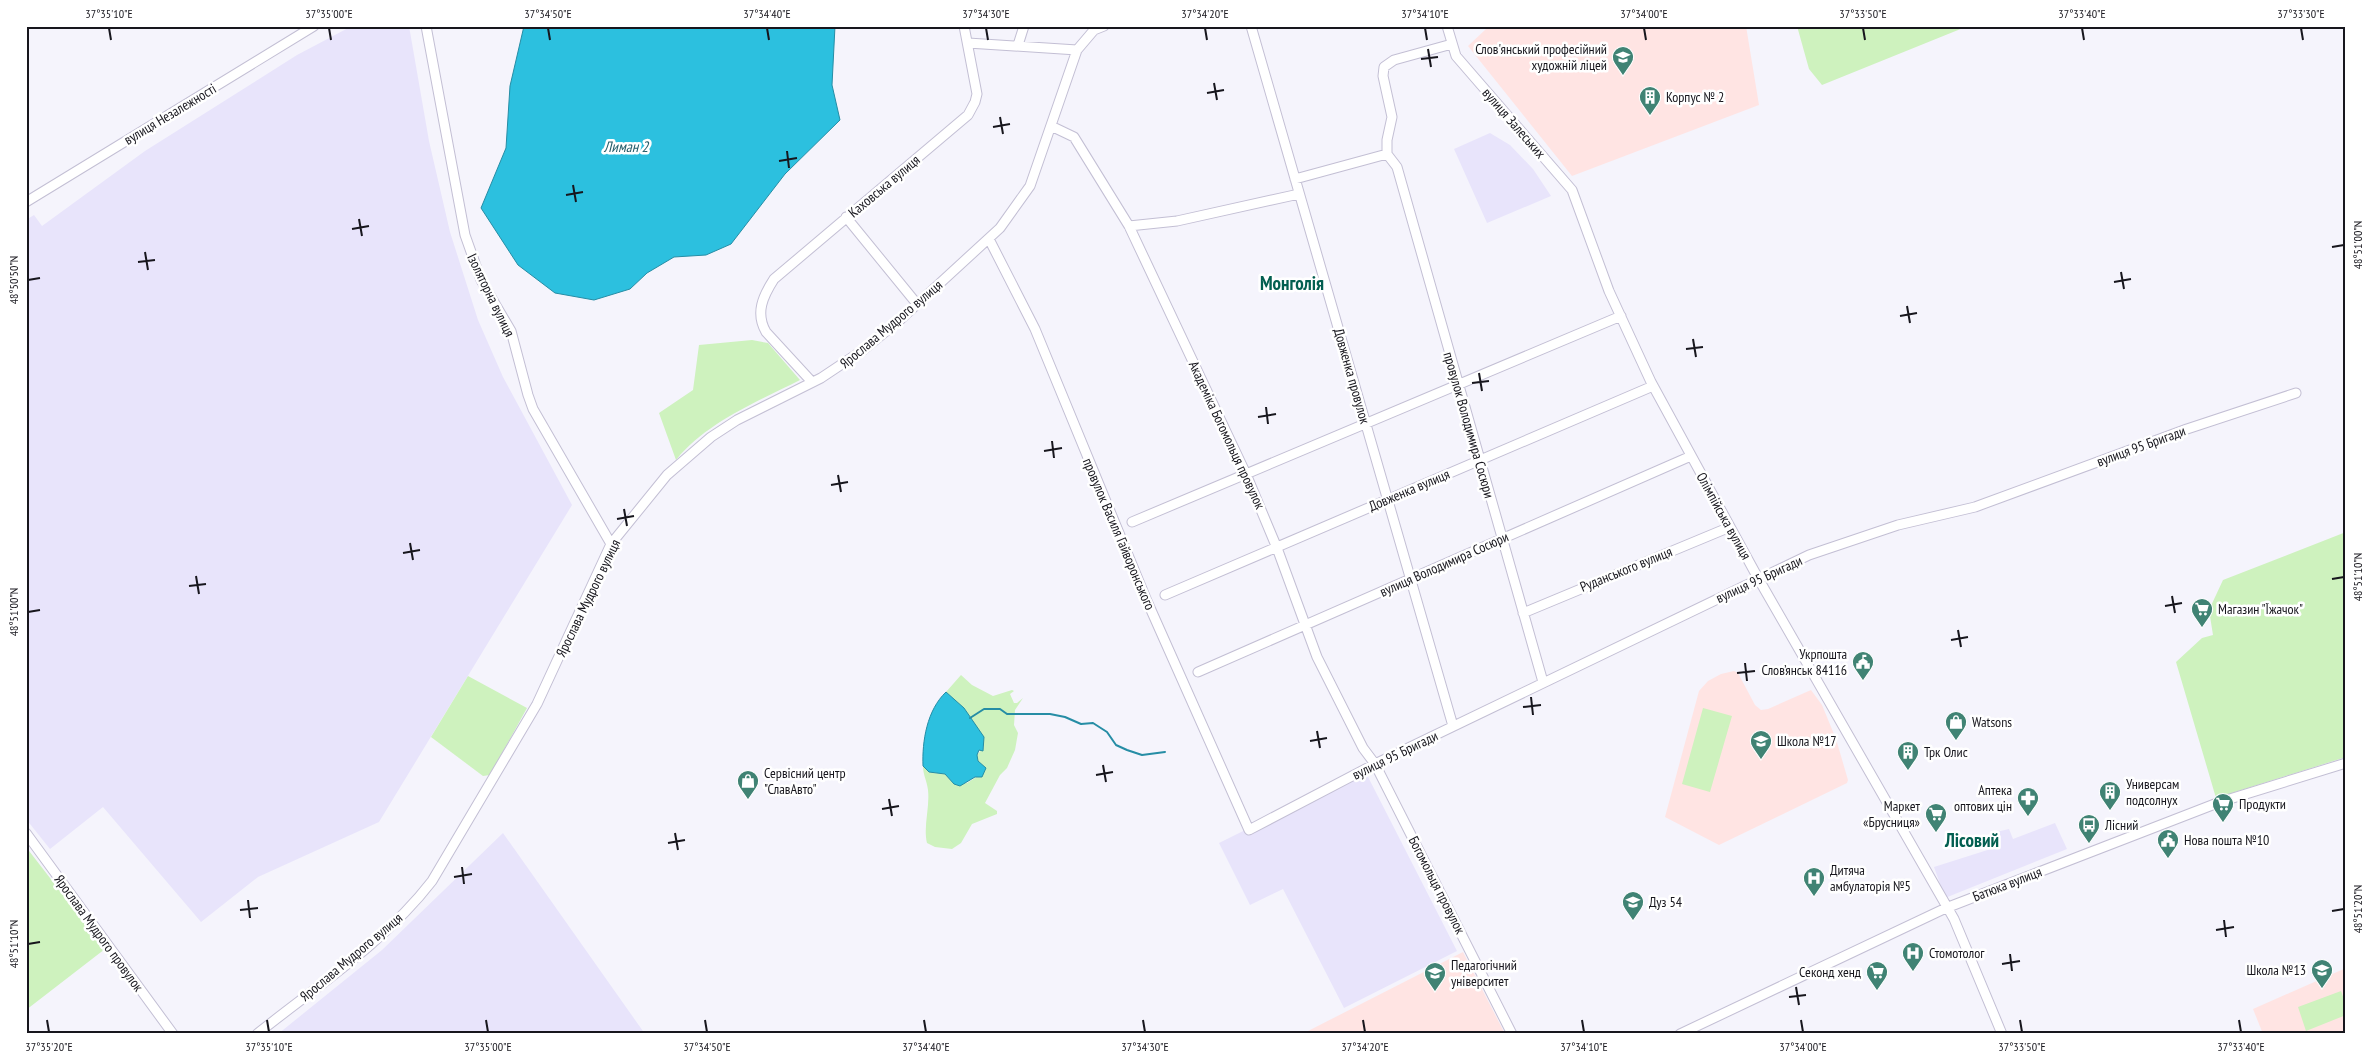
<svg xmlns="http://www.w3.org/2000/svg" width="2372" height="1060" font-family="'PT Sans Narrow',sans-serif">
	<rect width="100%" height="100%" fill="#f5f4fc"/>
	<path fill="#e8e4fb" d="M352,26H409L429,141L450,232L478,320L503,377L572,505L379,822L258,877L201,922L103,807L50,849L26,819V220L34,215L42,226L145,151L297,55Z
		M1490,133L1510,145L1533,169L1551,196L1487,223L1454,149Z
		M1365,771L1457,951L1344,1008L1283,889L1250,905L1219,843Z
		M2055,823L2067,849L1945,898L1934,867L1997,847L1992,833L2009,829L2013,839Z
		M503,833L645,1034H278L382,950Z"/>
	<path fill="#ffe4e3" d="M1497,26H1746L1759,105L1572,176L1468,46L1486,29Z
		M1734,671L1738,673L1755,705L1761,710L1768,709L1811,690L1822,705L1836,739L1848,780L1847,783L1719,845L1665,817L1699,691L1708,681L1721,674Z
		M1463,952L1505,1034H1309L1308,1031Z
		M2346,968V1034H2263L2253,1009Z"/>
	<path fill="#cef2be" d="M1797,26H1968L1822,85L1809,69Z
		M752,340L768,343L800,380C757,402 707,422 676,460L659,413L693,390L699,345Z
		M2346,532V757L2216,798L2176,662L2202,638L2213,635L2209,610L2223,580Z
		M961,675L972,685L993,696L1012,690L1014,691L1010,694L1014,703H1017L1023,698L1015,710L1014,725L1018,733L1015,750L1007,768L1000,775L985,803L997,811V814L972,824L961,843L952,849L935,847L927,843C923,826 930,808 928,790C927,781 923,775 923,766L929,772L945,774L954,784L967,783L978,776L981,765L978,761L977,755L984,747C978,724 964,708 946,692Z
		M468,676L527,708L490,775L483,776L431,737Z
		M1703,708L1732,716L1710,792L1682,784Z
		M26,847L105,949L26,1010Z
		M2341,991L2346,1005V1015L2306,1031L2298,1007Z"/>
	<path fill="#2cc0df" stroke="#268da5" d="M524,26H835L832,85L840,120L785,174L731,244L706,255L674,257L647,273L630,289L594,300L555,293L518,265L481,208L506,148L510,86Z
		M946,692L964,708L984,737L983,751L979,750L977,755L978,761L986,768L982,777H975L960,786L954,784L945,774L929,772L923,766C922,741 927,710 946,692Z"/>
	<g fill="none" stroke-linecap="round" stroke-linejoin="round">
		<path stroke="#268da5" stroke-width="2" d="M970,718L984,709H1000L1007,714H1050L1065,717L1081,724L1093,723L1107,732L1116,745L1127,750L1142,755L1165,752"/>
		<g stroke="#c3bfd4" stroke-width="11">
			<path id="minor" d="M426,26L465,235L481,280L511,331L528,395L533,409L611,544
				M1251,26L1453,726
				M1447,26L1456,56L1572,190L1609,291L1651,382L1758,578L1954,919L2002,1034
				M968,43L1077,50
				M1452,44L1394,60L1384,67L1383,76L1392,117L1387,140V154L1397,167L1543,682
				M1018,45L1024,26
				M1051,126L1074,137L1129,226L1246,474L1277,548L1317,657L1363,748L1375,764L1512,1034
				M1295,179L1387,154
				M26,202L314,26
				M846,217L917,304
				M1129,226L1177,221L1299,194
				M989,239L1035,329L1147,601L1249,830L1375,764L1809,555L1898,525L1975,507L2187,429L2296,393
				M812,382L766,332C755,313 763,296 774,279L968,115L975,102L977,94L964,26
				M1132,522L1621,316
				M1165,595L1653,386
				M1523,613L1730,527
				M1198,672L1691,456
				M26,833L173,1034
				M257,1034C317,986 385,942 432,881L537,704L611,544L667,475L711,437L737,420L821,378L863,350L901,319L1000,228L1030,186L1077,50L1094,30L1104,26
				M1680,1034L1946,908L2220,802L2346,763"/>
		</g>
		<use href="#minor" stroke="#fff" stroke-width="9"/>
	</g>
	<path fill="none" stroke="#17161d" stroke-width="2" d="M109,28L111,40M329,28L331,40M548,28L550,40M767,28L769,40M986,28L988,40M1205,28L1207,40M1425,28L1427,40M1644,28L1646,40M1863,28L1865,40M2082,28L2084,40M2301,28L2303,40M1428,49L1431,67M1421,59L1438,57M1214,83L1217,100M1207,93L1224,90M1000,117L1003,134M993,127L1010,124M787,151L789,168M779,161L797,158M573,185L576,202M566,195L583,192M359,219L362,236M352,229L369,226M2332,247L2344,245M145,252L148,270M138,262L155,260M2121,272L2124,289M28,280L40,278M2114,282L2131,279M1907,306L1910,323M1900,316L1917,313M1693,339L1696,357M1686,349L1703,347M1479,373L1482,391M1472,383L1489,381M1266,407L1268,424M1258,417L1276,414M1052,441L1054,458M1044,451L1062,448M838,475L841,492M831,485L848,482M624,509L627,526M617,519L634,516M410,543L413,560M403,553L420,550M196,576L199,594M2332,579L2344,577M189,586L206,584M2172,596L2175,613M2165,606L2182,603M28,612L40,610M1958,630L1961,647M1951,640L1968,637M1745,663L1747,681M1737,673L1755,671M1531,697L1533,715M1523,707L1541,705M1317,731L1320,748M1310,741L1327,738M1103,765L1106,782M1096,775L1113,772M889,799L892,816M882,809L899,806M675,833L678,850M668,843L685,840M462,867L464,884M454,877L472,874M248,900L250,918M240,910L258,908M2332,911L2344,909M2224,920L2226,937M2216,930L2234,927M28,944L40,942M2010,954L2012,971M2002,964L2020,961M1796,987L1799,1005M1789,997L1806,995M47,1020L49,1032M267,1020L269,1032M486,1020L488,1032M705,1020L707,1032M924,1020L926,1032M1143,1020L1145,1032M1363,1020L1365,1032M1582,1020L1584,1032M1801,1020L1803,1032M2020,1020L2022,1032M2239,1020L2241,1032"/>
	<defs>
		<g id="university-pin" transform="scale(1.125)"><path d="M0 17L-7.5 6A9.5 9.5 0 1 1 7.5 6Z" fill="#408374" stroke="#fff"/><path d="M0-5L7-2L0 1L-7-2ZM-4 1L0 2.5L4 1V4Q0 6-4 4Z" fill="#fff"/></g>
		<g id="building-pin" transform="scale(1.125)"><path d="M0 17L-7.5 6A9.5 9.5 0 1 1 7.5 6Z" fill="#408374" stroke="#fff"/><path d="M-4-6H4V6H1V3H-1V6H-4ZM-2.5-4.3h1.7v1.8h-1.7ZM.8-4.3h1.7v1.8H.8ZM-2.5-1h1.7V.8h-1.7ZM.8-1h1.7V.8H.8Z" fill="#fff"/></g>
		<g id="supermarket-pin" transform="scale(1.125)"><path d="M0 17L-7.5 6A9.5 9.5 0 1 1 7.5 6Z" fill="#408374" stroke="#fff"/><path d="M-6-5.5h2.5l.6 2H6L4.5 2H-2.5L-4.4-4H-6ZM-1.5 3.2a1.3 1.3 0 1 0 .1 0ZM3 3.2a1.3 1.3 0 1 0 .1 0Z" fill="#fff"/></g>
		<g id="civic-pin" transform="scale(1.125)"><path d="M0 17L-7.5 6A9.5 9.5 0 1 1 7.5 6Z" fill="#408374" stroke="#fff"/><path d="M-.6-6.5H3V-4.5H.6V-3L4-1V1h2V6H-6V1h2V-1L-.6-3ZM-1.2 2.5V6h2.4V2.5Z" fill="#fff"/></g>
		<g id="shop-pin" transform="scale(1.125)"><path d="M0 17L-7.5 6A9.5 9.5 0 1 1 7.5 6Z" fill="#408374" stroke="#fff"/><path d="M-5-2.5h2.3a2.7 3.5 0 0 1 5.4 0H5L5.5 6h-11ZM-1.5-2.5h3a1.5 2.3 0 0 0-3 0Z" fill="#fff"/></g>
		<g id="school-pin" transform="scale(1.125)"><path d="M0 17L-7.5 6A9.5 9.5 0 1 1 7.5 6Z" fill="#408374" stroke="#fff"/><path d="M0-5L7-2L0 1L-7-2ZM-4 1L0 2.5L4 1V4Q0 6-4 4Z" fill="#fff"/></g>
		<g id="pharmacy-pin" transform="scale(1.125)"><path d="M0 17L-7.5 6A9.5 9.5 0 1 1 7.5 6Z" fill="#408374" stroke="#fff"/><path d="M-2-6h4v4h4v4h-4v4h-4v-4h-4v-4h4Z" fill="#fff"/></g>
		<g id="bus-pin" transform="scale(1.125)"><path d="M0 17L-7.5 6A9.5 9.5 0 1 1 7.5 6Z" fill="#408374" stroke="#fff"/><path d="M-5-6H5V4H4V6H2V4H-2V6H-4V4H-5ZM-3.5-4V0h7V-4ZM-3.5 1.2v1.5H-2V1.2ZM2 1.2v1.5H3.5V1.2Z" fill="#fff"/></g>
		<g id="hospital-pin" transform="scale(1.125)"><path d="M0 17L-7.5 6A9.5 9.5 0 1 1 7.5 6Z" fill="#408374" stroke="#fff"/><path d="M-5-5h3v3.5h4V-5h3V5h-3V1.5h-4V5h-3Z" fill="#fff"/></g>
	</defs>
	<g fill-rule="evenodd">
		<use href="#university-pin" x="1623" y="57"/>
		<use href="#building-pin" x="1650" y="97"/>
		<use href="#supermarket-pin" x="2202" y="609"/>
		<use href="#civic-pin" x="1863" y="662"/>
		<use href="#shop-pin" x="1956" y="722"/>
		<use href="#school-pin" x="1761" y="741"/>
		<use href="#building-pin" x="1908" y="752"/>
		<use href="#shop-pin" x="748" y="781"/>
		<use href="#building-pin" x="2110" y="792"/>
		<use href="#pharmacy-pin" x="2028" y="798"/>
		<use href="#supermarket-pin" x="2223" y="804"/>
		<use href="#supermarket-pin" x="1936" y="814"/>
		<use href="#bus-pin" x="2089" y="825"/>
		<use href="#civic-pin" x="2168" y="840"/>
		<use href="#hospital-pin" x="1814" y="878"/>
		<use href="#school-pin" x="1633" y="902"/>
		<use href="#hospital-pin" x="1913" y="953"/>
		<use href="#school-pin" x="2322" y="970"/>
		<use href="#supermarket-pin" x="1877" y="972"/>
		<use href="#university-pin" x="1435" y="973"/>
	</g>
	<g text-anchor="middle" stroke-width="5" stroke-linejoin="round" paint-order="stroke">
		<g font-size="14" fill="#17161d" stroke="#fff" text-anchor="start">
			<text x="1607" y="54" text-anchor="end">Слов'янський професійний<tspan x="1607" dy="16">художній ліцей</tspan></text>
			<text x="1666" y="102">Корпус № 2</text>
			<text x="2218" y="614">Магазин "Їжачок"</text>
			<text x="1847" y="659" text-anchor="end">Укрпошта<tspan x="1847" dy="16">Слов’янськ 84116</tspan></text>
			<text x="1972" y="727">Watsons</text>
			<text x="1777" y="746">Школа №17</text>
			<text x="1924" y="757">Трк Олис</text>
			<text x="764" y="778">Сервісний центр<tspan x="764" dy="16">"СлавАвто"</tspan></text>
			<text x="2126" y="789">Универсам<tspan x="2126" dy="16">подсолнух</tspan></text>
			<text x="2012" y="795" text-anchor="end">Аптека<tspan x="2012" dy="16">оптових цін</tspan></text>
			<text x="2239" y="809">Продукти</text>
			<text x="1920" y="811" text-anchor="end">Маркет<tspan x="1920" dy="16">«Брусниця»</tspan></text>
			<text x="2105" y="830">Лісний</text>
			<text x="2184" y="845">Нова пошта №10</text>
			<text x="1830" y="875">Дитяча<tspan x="1830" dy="16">амбулаторія №5</tspan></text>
			<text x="1649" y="907">Дуз 54</text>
			<text x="1929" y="958">Стомотолог</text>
			<text x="1451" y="970">Педагогічний<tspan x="1451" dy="16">університет</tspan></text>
			<text x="2306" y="975" text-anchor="end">Школа №13</text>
			<text x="1861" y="977" text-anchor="end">Секонд хенд</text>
		</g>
		<g font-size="14" fill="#17161d" stroke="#fff">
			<text transform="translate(170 114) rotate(-31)" y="5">вулиця Незалежності</text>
			<text transform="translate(1514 123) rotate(49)" y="5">вулиця Залеських</text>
			<text transform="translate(884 186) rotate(-40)" y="5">Каховська вулиця</text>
			<text transform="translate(491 295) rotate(64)" y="5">Ізоляторна вулиця</text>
			<text transform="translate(891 324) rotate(-40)" y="5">Ярослава Мудрого вулиця</text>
			<text transform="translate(1352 376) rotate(74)" y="5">Довженка провулок</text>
			<text transform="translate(1469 425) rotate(74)" y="5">провулок Володимира Сосюри</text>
			<text transform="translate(1227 435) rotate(65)" y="5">Академіка Богомольця провулок</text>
			<text transform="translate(2141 446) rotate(-20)" y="5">вулиця 95 Бригади</text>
			<text transform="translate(1409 490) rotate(-23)" y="5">Довженка вулиця</text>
			<text transform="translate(1724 516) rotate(61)" y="5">Олімпійська вулиця</text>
			<text transform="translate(1119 534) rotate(67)" y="5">провулок Василя Гайворонського</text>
			<text transform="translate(1444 564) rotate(-24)" y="5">вулиця Володимира Сосюри</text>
			<text transform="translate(1626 569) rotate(-22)" y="5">Руданського вулиця</text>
			<text transform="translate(1759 579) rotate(-25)" y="5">вулиця 95 Бригади</text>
			<text transform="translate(588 598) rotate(-64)" y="5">Ярослава Мудрого вулиця</text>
			<text transform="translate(1395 755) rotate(-26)" y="5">вулиця 95 Бригади</text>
			<text transform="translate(2007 884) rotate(-21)" y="5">Батюка вулиця</text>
			<text transform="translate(1437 885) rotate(63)" y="5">Богомольця провулок</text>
			<text transform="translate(99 933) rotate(54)" y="5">Ярослава Мудрого провулок</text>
			<text transform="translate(351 957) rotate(-40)" y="5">Ярослава Мудрого вулиця</text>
		</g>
		<g font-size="15" font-style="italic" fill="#255d6a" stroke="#fff">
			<text x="626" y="152">Лиман 2</text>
		</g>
		<g font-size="19" font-weight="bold" fill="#035f50" stroke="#fff">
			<text x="1292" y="290">Монголія</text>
			<text x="1972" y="847">Лісовий</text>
		</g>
	</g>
	<rect width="2372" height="1060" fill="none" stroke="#ffffff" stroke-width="55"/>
	<rect x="28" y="28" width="2316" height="1004" fill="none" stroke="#17161d" stroke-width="2"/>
	<g font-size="12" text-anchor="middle" fill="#17161d">
		<text x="109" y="18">37°35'10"E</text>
		<text x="329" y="18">37°35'00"E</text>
		<text x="548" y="18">37°34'50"E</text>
		<text x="767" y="18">37°34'40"E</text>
		<text x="986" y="18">37°34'30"E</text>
		<text x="1205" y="18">37°34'20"E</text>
		<text x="1425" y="18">37°34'10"E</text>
		<text x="1644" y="18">37°34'00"E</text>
		<text x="1863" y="18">37°33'50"E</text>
		<text x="2082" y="18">37°33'40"E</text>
		<text x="2301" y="18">37°33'30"E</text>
		<text transform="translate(2358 245) rotate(-90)" y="4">48°51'00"N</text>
		<text transform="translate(14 280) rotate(-90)" y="4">48°50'50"N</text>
		<text transform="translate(2358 577) rotate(-90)" y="4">48°51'10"N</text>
		<text transform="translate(14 612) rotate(-90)" y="4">48°51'00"N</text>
		<text transform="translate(2358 909) rotate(-90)" y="4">48°51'20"N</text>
		<text transform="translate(14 944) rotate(-90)" y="4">48°51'10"N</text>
		<text x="49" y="1051">37°35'20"E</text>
		<text x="269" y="1051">37°35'10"E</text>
		<text x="488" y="1051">37°35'00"E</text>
		<text x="707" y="1051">37°34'50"E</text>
		<text x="926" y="1051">37°34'40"E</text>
		<text x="1145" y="1051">37°34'30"E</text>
		<text x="1365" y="1051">37°34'20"E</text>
		<text x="1584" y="1051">37°34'10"E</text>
		<text x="1803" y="1051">37°34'00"E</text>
		<text x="2022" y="1051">37°33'50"E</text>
		<text x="2241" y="1051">37°33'40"E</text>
	</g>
</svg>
